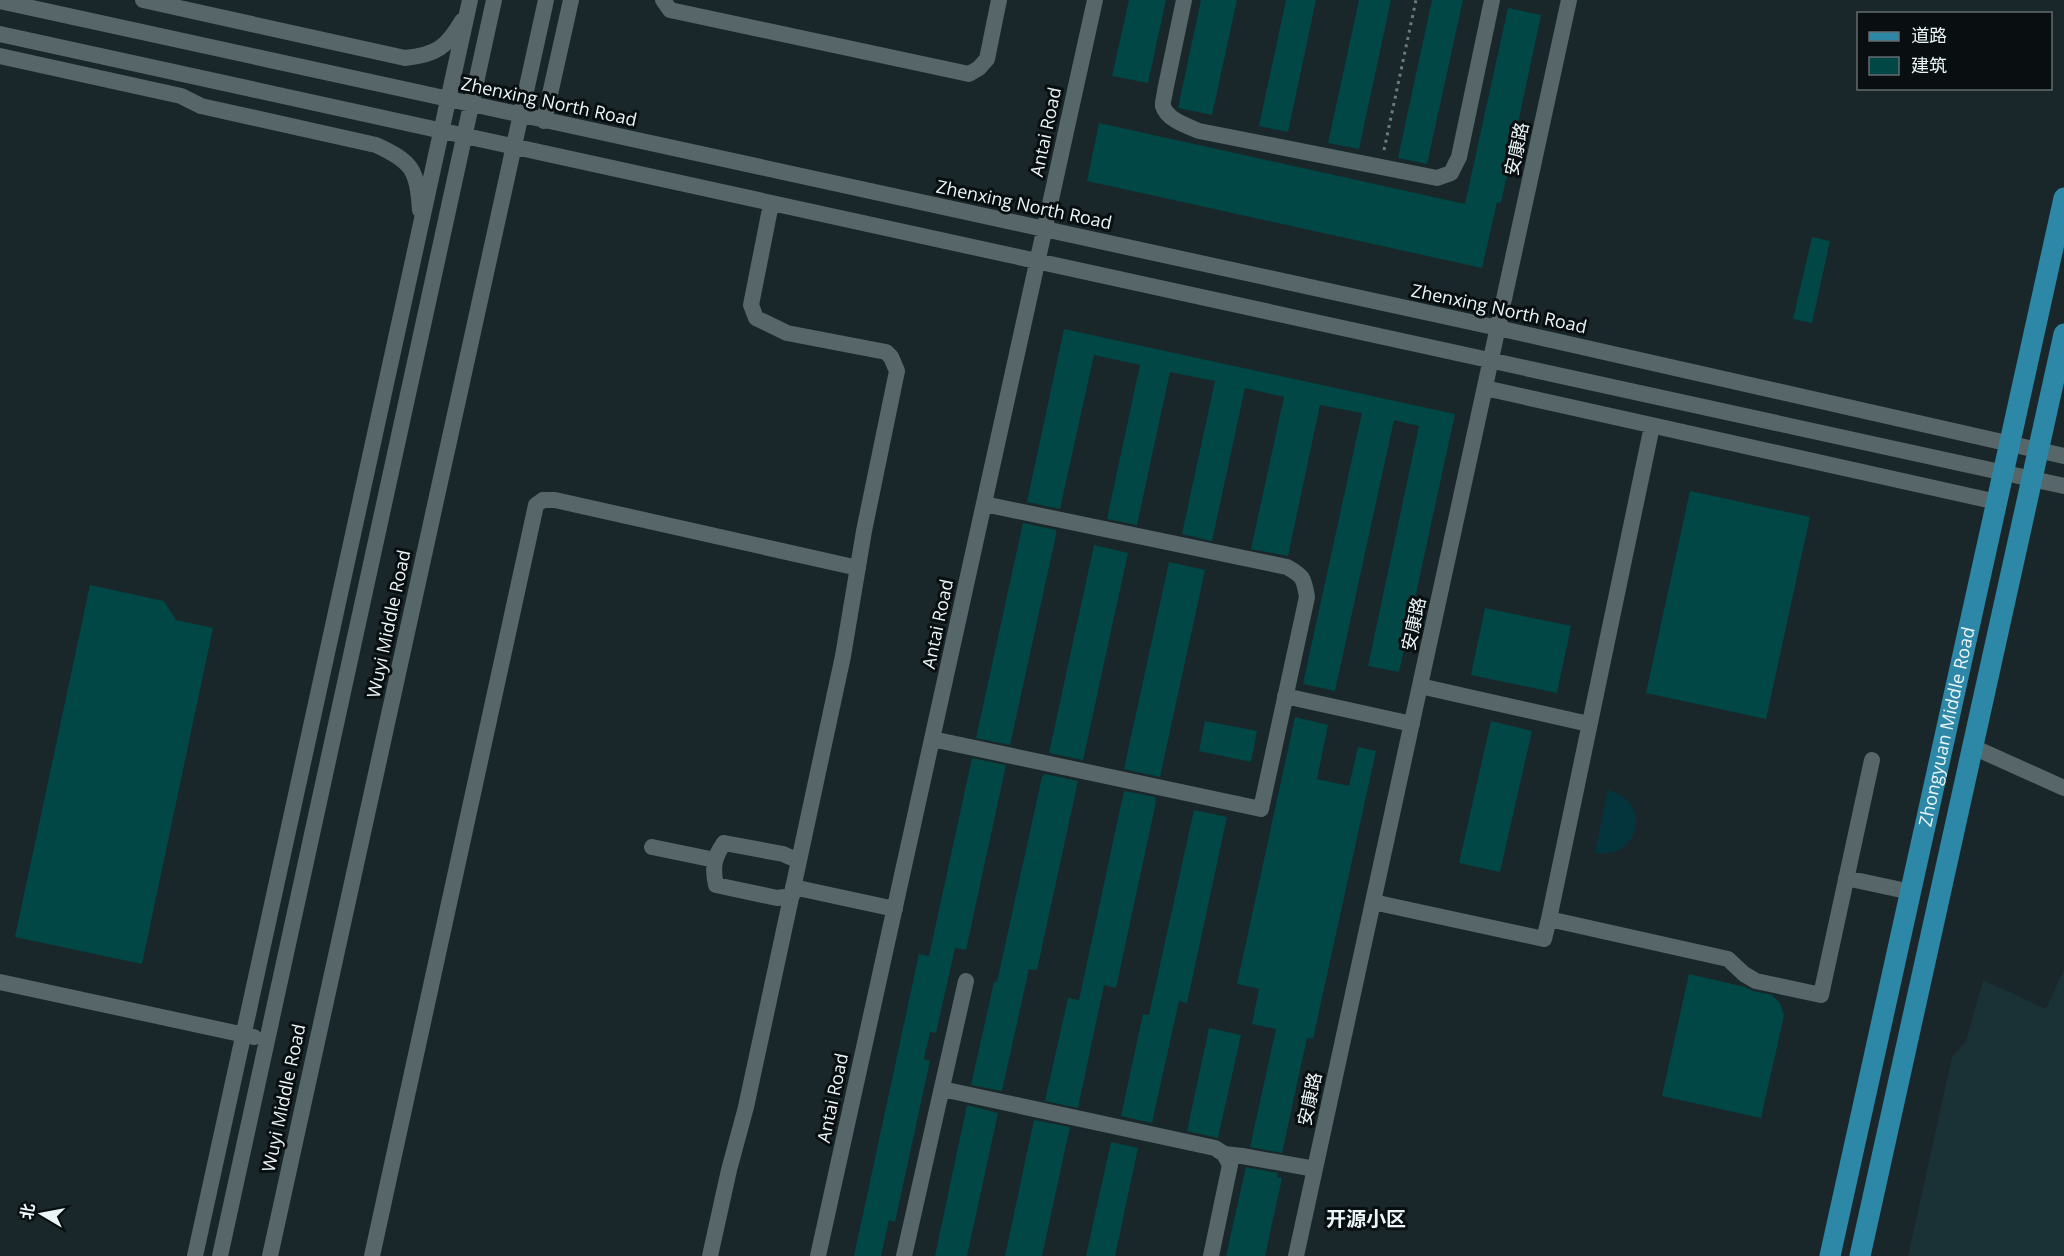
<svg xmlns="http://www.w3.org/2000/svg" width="2064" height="1256" font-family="'Open Sans','Noto Sans SC',sans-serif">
	<rect width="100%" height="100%" fill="#19272a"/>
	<path fill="#1a3136" d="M2064,969V1256H1908L1952,1057L1966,1041L1983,980L2046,1009Z"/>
	<path fill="#04353d" d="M1608,790C1652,801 1641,859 1595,853Z"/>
	<path fill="#004745" d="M1129,0H1166L1148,83L1112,76Z
		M1201,0H1237L1212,115L1178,108Z
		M1286,0H1316L1288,132L1259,126Z
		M1359,0H1391L1359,149L1328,143Z
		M1432,0H1463L1427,164L1398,158Z
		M1508,8L1541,15L1501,203L1497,202L1482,268L1087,181L1099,123L1465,204Z
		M1812,237L1830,241L1812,323L1793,319Z
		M1064,329L1455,414L1399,672L1368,666L1419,426L1394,420L1335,691L1303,684L1362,413L1320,405L1288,556L1251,549L1284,397L1245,388L1212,541L1182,534L1215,381L1170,372L1137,525L1107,519L1140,365L1094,355L1060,509L1027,502Z
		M1690,491L1810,517L1766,719L1646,693Z
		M1023,523L1056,530V535L1010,745L976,738Z
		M1094,545L1128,553L1083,760L1049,753Z
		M1169,562L1205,570L1160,777L1124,769Z
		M90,585L164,601L176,620L213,628L142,964L15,937Z
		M1485,608L1571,626L1557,693L1471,675Z
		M1295,717L1328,725L1317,779L1349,786L1358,747L1376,751L1313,1039L1307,1038L1282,1153L1250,1147L1276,1029L1252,1024L1259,989L1237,984Z
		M1205,721L1257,731L1251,762L1199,751Z
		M1491,721L1532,731L1500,872L1459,863Z
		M972,758L1006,765L966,950L955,948L936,1033L930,1032L924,1059L930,1061L895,1222L889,1220L881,1256H854L919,954L929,956Z
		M1045,774L1078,781L1037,970L1029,969L1002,1091L971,1085L994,982H997L1042,777Z
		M1124,791L1155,797L1156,802L1116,988L1104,985L1078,1108L1045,1101L1068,998L1079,1000Z
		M1194,810L1227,817L1187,1003L1179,1001L1152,1123L1121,1116L1143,1014L1149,1015Z
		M1689,974L1745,987L1753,991L1772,995L1780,1003L1784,1016L1761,1118L1662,1096Z
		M1209,1028L1241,1035L1218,1138L1187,1131Z
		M967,1105L998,1113L967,1256H935Z
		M1034,1120L1070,1127L1042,1256H1005Z
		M1111,1142L1138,1148L1115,1256H1086Z
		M1246,1167L1278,1173L1277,1177L1282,1178L1265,1256H1226Z"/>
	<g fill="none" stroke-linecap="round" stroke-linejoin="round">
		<path stroke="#6d797c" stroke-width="3" stroke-dasharray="3 4.5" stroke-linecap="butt" d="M1384,150L1416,0"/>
		<path stroke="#566669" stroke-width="16" d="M143,0L405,58C436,55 447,47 462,21
			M663,0L670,10L969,74L979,68L987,59L999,0
			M1184,0L1165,91C1165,95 1162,102 1163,106C1167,120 1188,126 1199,131L1437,178L1451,173L1459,157L1492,0
			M0,1L1498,328L2064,456
			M0,34L2064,486
			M0,56L181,96L201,106L376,145C413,162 417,170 420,210
			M544,121L571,0
			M1485,388L1997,502
			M1420,686L1589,724
			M1285,696L1412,724
			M932,739L1261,809L1307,597C1304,578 1303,576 1287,567L984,504
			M1973,747L2064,788
			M652,847L715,860
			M1846,878L1911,892
			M793,887L895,909
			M792,896L777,898L716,885C712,868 714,857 724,843L783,854L799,861
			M1373,902L1544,939L1549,919L1728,959L1744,974L1756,981L1821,995L1872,760
			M1549,919L1652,426
			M0,982L254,1037
			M942,1089L1215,1148L1224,1154L1230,1165L1211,1256
			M1224,1154L1242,1156L1315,1169
			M195,1256L470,0
			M220,1256L494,0
			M270,1256L546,0
			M372,1256L536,505L543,500H555L858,568
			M710,1256L729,1170L746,1107L843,656L864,531L897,371L891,357L886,352L787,333L756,318L751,305L771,204
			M818,1256L1095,0
			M904,1256L966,981
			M1296,1256L1569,0"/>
		<g stroke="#2d87a7" stroke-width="21">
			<path id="s1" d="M1830,1256L2064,198"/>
			<path d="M1860,1256L2064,334"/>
		</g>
	</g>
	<g text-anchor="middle" stroke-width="6" stroke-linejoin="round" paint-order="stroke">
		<g font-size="18" fill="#ecf6f8" stroke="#090f10">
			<text transform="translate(549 102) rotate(12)" y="6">Zhenxing North Road</text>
			<text transform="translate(1046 132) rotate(-78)" y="6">Antai Road</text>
			<text transform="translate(1517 149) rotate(-78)" y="6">安康路</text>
			<text transform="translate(1024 205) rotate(12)" y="6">Zhenxing North Road</text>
			<text transform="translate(1499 309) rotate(12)" y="6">Zhenxing North Road</text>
			<text transform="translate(389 624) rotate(-78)" y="6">Wuyi Middle Road</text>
			<text transform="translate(938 624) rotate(-78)" y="6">Antai Road</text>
			<text transform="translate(1414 624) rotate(-78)" y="6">安康路</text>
			<text dy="6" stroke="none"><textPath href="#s1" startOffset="542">Zhongyuan Middle Road</textPath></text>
			<text transform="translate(284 1098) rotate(-78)" y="6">Wuyi Middle Road</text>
			<text transform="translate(833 1098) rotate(-78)" y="6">Antai Road</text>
			<text transform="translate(1310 1099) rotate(-78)" y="6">安康路</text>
		</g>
		<g font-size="20" font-weight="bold" fill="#ecf6f8" stroke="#090f10">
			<text x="1366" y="1226">开源小区</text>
		</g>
	</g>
	<rect x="1857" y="12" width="195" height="78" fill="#090f10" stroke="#646b6d" stroke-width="1.5"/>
	<rect x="1869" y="32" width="30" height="9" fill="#2d87a7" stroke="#646b6d" stroke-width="1.5"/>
	<text x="1911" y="42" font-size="18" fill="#ecf6f8">道路</text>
	<rect x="1869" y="57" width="30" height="18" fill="#004745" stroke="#646b6d" stroke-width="1.5"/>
	<text x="1911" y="72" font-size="18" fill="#ecf6f8">建筑</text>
	<g transform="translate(42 1214) rotate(280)" stroke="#090f10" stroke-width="4.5" paint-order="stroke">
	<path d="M0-4.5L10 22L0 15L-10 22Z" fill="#ecf6f8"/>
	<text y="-9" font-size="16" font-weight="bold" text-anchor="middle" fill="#ecf6f8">北</text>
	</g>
</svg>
